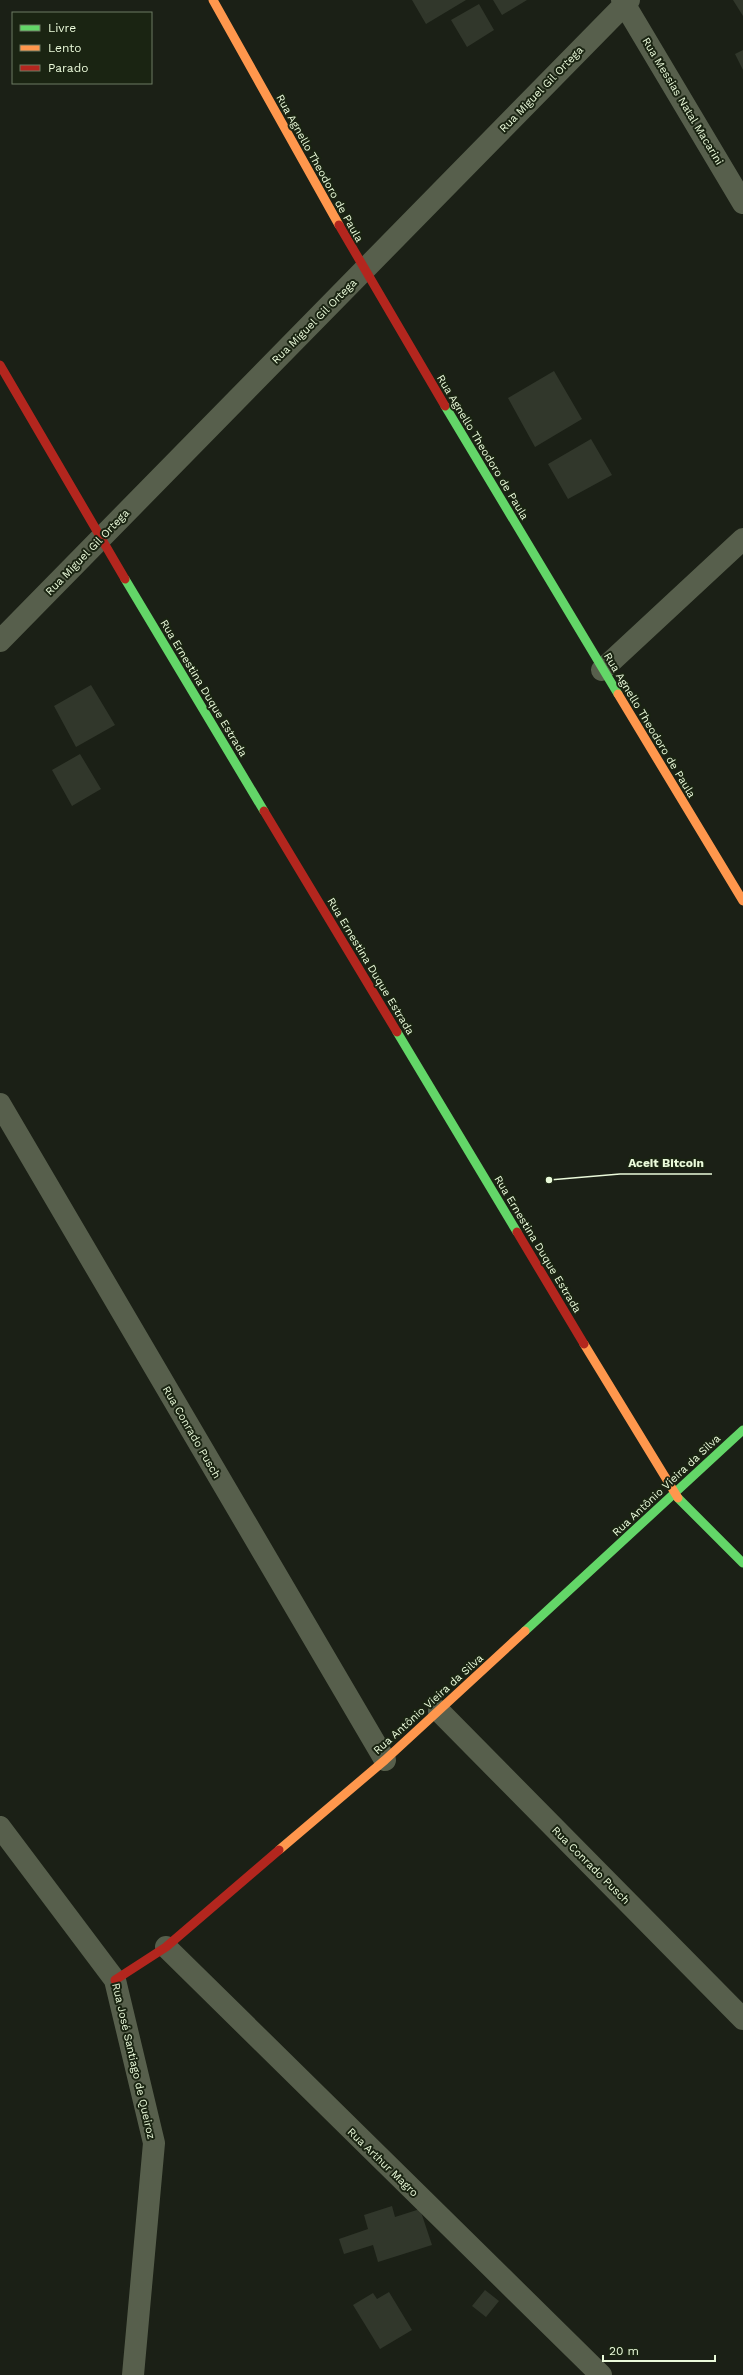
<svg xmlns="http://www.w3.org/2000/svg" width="743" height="2375" font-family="'Work Sans',sans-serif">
	<rect width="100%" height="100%" fill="#1b2016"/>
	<path fill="#31372b" d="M412,0H466L426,24Z
		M493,0H527L502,15Z
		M733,0H743V16Z
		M479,4L494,30L467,47L451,20Z
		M743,50V70L735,54Z
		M554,371L582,419L535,447L508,398Z
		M591,439L612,475L568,499L548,464Z
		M91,685L115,725L76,747L54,706Z
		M80,754L101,789L72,806L52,770Z
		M392,2206L395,2217L420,2209L432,2245L378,2262L373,2245L344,2254L339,2239L368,2229L364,2215Z
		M485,2290L499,2301L486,2317L472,2306Z
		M389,2292L412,2330L380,2349L353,2305L373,2293L377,2299Z"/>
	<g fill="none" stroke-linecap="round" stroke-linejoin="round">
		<path stroke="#575f4c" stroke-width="22" d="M622,0L743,203
			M0,641L629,0
			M602,670L743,539
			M0,1104L385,1760
			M439,1711L743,2019
			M0,1827L115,1980L154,2143L133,2375
			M166,1947L601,2375"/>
		<path stroke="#63d668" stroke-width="9" d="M445,406L618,694
			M125,579L264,811
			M397,1032L517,1232
			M678,1498L743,1563
			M525,1631L743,1430"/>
		<path stroke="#ff974d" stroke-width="9" d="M213,0L339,225
			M618,694L743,901
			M584,1344L678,1498
			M279,1850L385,1760L525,1631"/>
		<path stroke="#b3261e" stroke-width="9" d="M339,225L445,406
			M0,365L125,579
			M264,811L397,1032
			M517,1232L584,1344
			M115,1980L166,1947L279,1850"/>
	</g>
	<g text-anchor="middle" stroke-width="4" stroke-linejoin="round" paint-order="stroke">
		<g font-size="11" fill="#eafada" stroke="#1a2412">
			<text transform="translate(541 89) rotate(-46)" y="4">Rua Miguel Gil Ortega</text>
			<text transform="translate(683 101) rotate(59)" y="4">Rua Messias Natal Macarini</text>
			<text transform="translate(320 168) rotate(61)" y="4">Rua Agnello Theodoro de Paula</text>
			<text transform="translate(314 321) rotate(-45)" y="4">Rua Miguel Gil Ortega</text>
			<text transform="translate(483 447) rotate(59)" y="4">Rua Agnello Theodoro de Paula</text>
			<text transform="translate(87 552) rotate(-46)" y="4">Rua Miguel Gil Ortega</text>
			<text transform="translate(204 688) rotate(59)" y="4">Rua Ernestina Duque Estrada</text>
			<text transform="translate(650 725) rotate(59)" y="4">Rua Agnello Theodoro de Paula</text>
			<text transform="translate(371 966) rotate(59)" y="4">Rua Ernestina Duque Estrada</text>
			<text transform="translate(538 1244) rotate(59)" y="4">Rua Ernestina Duque Estrada</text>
			<text transform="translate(192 1432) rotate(60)" y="4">Rua Conrado Pusch</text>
			<text transform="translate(666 1485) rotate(-43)" y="4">Rua Antônio Vieira da Silva</text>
			<text transform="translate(428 1704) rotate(-42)" y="4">Rua Antônio Vieira da Silva</text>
			<text transform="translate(591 1865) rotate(45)" y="4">Rua Conrado Pusch</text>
			<text transform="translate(134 2061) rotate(77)" y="4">Rua José Santiago de Queiroz</text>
			<text transform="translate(383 2162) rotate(44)" y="4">Rua Arthur Magro</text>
		</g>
	</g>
	<path fill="none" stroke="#eafada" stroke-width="1.5" d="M549 1180L620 1174H712"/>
	<circle fill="#eafada" stroke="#1a2412" stroke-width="1.5" cx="549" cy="1180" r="4"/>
	<g font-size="12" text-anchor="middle" font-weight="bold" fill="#eafada" stroke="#1a2412" stroke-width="4" stroke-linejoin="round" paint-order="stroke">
		<text x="666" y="1167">Aceit Bitcoin</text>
	</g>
	<rect x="12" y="12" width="140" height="72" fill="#1a2412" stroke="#6d7a62"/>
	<rect x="20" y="25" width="20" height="6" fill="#63d668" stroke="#6d7a62"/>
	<text x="48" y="32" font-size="12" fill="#eafada">Livre</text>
	<rect x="20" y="45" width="20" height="6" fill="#ff974d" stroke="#6d7a62"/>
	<text x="48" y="52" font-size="12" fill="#eafada">Lento</text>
	<rect x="20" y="65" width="20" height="6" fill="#b3261e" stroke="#6d7a62"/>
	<text x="48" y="72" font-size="12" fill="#eafada">Parado</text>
	<path d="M603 2355v6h112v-6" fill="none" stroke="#eafada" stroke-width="2"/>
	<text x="609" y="2355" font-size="12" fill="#eafada" stroke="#1a2412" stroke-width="3" paint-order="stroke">20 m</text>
</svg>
